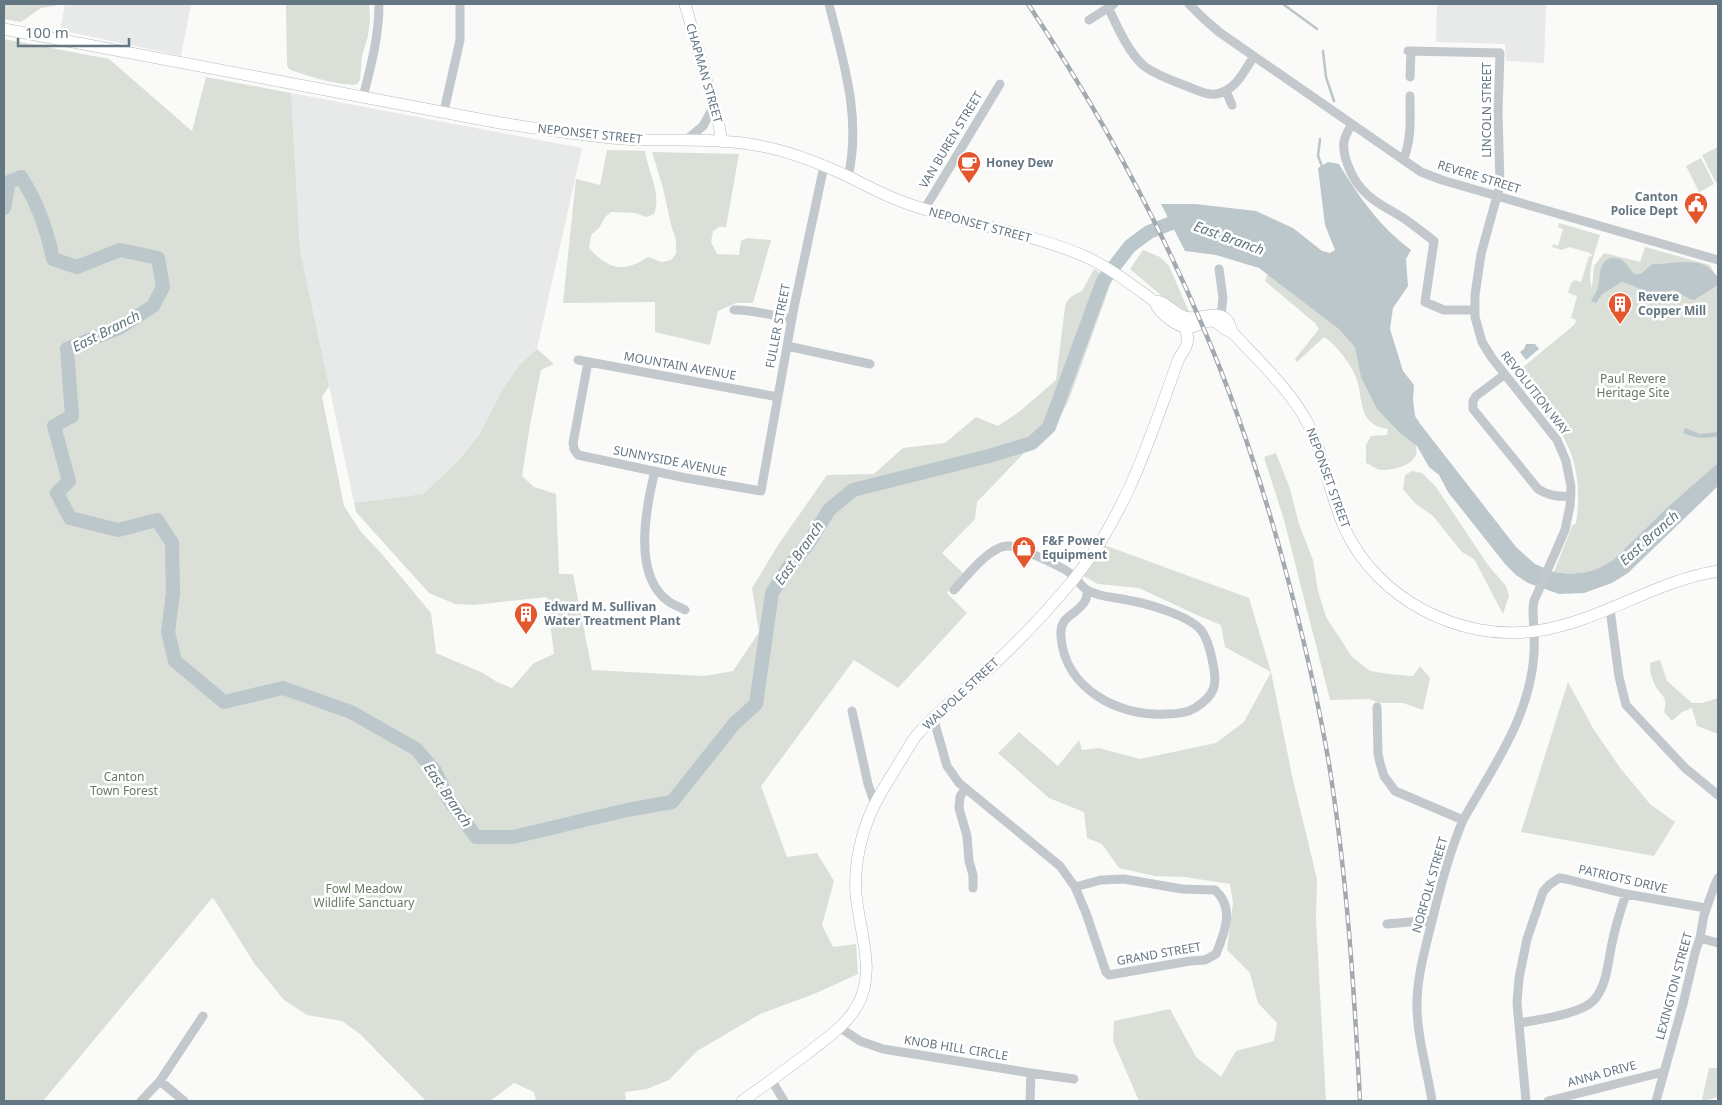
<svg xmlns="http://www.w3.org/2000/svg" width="1722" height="1105" font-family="'Noto Sans',sans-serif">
	<rect width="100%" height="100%" fill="#fafaf8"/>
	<path fill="#e8e9e9" d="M65,4H191L181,56L60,30Z
		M1437,4H1546L1544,63L1506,61L1505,44L1436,42Z
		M291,93L582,148L537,349L520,364L504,387L479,435L458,461L423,494L354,503L300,250Z"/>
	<path fill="#dadfd7" d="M4,4H65L41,8L21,22L4,19Z
		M286,4H369L370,20L368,36L362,56L360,80L357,84C347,88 299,74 289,69L287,65Z
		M4,39L109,59L192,131L206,77L291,93L300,250L329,386L322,397L344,506L361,532L381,553L431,613L436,653L483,673L497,682L512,688L534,663L554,654L547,597L474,605L455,604L429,593L356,512L354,503L423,494L458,461L479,435L504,387L520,364L537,349L554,364L541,370L530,425L522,476L534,487L556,494L559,574H573L592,670L705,676L733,671L759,632L752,588L778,545L827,475L874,474L903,448L945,443L976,417L998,426L1019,412L1056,380L1065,307C1068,297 1073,295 1082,291L1094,269L1112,280L1068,402L1052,431L1025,452L977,502L975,519L942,553L964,574L947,593L967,613L898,688L854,660L761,786L787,857L817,853L834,881L822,925L833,947L856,944L858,974L814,994L760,1014L697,1051L669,1080L647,1089L625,1092L626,1101H536L534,1092L514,1083L490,1101H426L360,1034L342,1021L307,1015L284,1000L254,963L214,899L212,898L43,1101H4Z
		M1718,147V182L1716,183L1702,155Z
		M607,150L645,151C648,172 662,194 654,214L647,217L635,213L611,212L605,217L599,228L591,235L589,248C609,270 623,273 648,257L662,262L671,260L676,254V240L671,225L663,188L652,152L739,154L726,227H719L713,231L711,242L717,254L739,255L741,241L747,238L771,240L753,303H736L718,311L710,345L655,332V302L563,303L576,179L600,185Z
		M1701,158L1714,184L1699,192L1686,166Z
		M1559,223L1600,235C1596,250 1586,272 1592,288L1594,266L1604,253L1640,262L1645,247L1710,265L1718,281V463L1671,504L1613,560L1599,568L1587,572L1569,574L1554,572L1572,526L1576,523C1581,491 1578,461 1561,433L1558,431L1539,408V404L1515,374L1575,324L1576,320L1571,318L1577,296L1568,293L1571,283L1575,280L1581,282L1589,256L1591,257L1592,255L1590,253L1569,247L1562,250L1552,247L1553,244L1558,246L1563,229L1558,227Z
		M1143,250L1160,257L1169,266L1189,312L1176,308L1130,269Z
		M1270,269L1346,322L1413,436C1414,441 1418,449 1416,455C1411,467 1391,470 1381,470C1376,469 1370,465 1366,463V445L1371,436L1387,435L1388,429C1382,428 1374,426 1370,421C1361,413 1361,395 1358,384C1355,369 1337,345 1324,337L1297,362L1295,359L1319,329L1315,323L1265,281Z
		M1276,453L1290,489L1299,524L1313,560L1318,591L1326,617L1352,657L1370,671L1389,674L1413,676L1420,666L1430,678L1423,710L1403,703H1379L1369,699L1330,700L1284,520L1264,457Z
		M1412,471L1422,473L1436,487L1488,565L1506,586L1509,596L1503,614L1474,559L1462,552L1433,516L1416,504L1403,489L1405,475Z
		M1104,545L1249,598L1271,672L1293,780L1317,879L1316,920L1326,1101H1139L1113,1041L1114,1021L1170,1009L1196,1057L1221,1077L1236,1051L1274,1041L1277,1023L1258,1003L1250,973L1227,950L1233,903L1230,884L1185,877L1155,876L1119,868L1102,844L1087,838L1084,812L1049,798L998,753L1019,732L1058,766L1079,740L1082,750L1099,748L1140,759L1216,743L1244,722L1271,672L1225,647L1221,625L1197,615L1139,588L1098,584L1083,576Z
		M1660,660L1667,681L1692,703H1702L1718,698V734L1697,726L1692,708L1682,712L1672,721L1664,712C1669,694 1659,696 1654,683C1651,677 1650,670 1650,663Z
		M1568,682L1594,730L1621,769L1650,804L1675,822L1654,856L1521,832Z
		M1709,1068H1718V1097L1703,1101L1702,1100Z"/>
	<path fill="#bbc7cb" d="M1328,162L1339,164C1359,197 1380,227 1411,250L1406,259L1408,286L1393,308L1390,329L1403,371L1414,385L1413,399L1415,416L1421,425L1516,547L1535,564L1554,572L1569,574L1587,572L1599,568L1613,560L1671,504L1718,463V486L1628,573L1612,583L1584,593L1559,594L1528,583L1516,575L1505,564L1448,492L1439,475L1429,467L1417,446L1401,434L1377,409L1361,377L1355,347L1339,329L1259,268L1216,255L1185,251L1161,204H1195L1256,211L1293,228L1322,251L1330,253L1335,250L1325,225L1318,168Z
		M1610,258C1624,256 1627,266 1634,274C1644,276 1645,268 1653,264C1671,265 1694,257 1709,268C1713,271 1716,275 1718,277V285L1694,300C1686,299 1680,291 1672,290L1664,297L1657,298L1632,285L1622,282L1602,294L1596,303L1591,301C1593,297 1595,294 1597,290C1602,279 1596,265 1610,258Z
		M1526,344H1535L1539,349L1526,360L1520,352L1524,349Z
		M1685,428L1700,434L1718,432V436C1706,439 1694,438 1683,433Z"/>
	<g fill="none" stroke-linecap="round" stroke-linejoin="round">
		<path stroke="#bbc7cb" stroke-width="2.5" d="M1283,4L1317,29
			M1323,51L1326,77L1334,101
			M1320,139L1318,156L1323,169"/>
		<path stroke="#bbc7cb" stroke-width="14" d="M4,208L9,182L21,177C37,202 47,229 53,259L77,267L120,250L158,258L163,287L153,306L121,327L67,349L72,416L54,426L69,481L57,493L70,518L118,530L157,520L172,543L173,593L168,632L175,661L224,702L283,688L351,712L416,749L435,771L448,798L476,837H513L627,810L672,802L734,724L756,704L772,593L790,565L808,544L829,510L853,490L989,456L1032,443L1049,427L1103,281L1130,246L1149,232L1174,222L1189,223"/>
		<g stroke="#b5babe" stroke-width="12">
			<path id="major" d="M685,4L718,120L722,142
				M4,29L500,123C541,129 582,136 623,139C667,142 712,137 755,145C786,150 817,162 845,175C864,184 883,195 903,202C962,224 1026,231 1084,256C1109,267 1132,285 1154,301C1166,300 1173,314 1185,317C1201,322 1226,302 1232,332
				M1154,301C1159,313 1177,329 1191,327C1198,326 1204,321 1211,321C1219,321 1223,331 1232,332C1256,358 1291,391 1307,422C1325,456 1329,494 1345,529C1377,599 1460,642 1536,631C1600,622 1654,581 1718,571
				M742,1101C764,1086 786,1069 808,1053C825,1039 846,1026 857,1006C877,973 859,930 856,894C854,865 861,832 874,806C881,791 891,777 899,763C905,754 910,744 916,736C939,709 967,689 993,665C1022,638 1049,609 1074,579C1127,514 1151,435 1179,358C1184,351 1191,341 1186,332"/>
		</g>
		<path stroke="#c3c8cc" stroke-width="9" d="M829,4C843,60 862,118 848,177
			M1189,4L1203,18L1219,32L1421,172L1442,180L1497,196L1718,260
			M1108,7C1117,26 1128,52 1144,66C1157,76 1174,81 1189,87C1201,92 1213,98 1225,91C1239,84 1246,68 1254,56
			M1089,20L1114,4
			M1408,51L1500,53L1498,112L1500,185L1481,254L1475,295V317L1482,342L1492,358L1557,440L1566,461L1571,487L1570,506L1565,530L1534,601L1533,608C1533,623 1535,639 1534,654C1530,717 1493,767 1463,820C1448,856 1439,892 1430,929C1424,953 1418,975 1417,1000C1416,1034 1427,1068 1432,1101
			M1410,77L1411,52
			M1226,91L1232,105
			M363,97C371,66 379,36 379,4
			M444,111L460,40V4
			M1352,124C1349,129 1345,135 1344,142C1342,156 1352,178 1361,188C1373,203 1394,211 1409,222C1417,228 1425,234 1434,241L1425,302L1444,310H1475
			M686,140L703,126L714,106
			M1403,160C1412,140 1410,117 1410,96
			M924,210L1000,84
			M1219,269L1223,298L1221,316
			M734,310C752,309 773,316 792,319
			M787,346L870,364
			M578,360L778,397
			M588,362L573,443L574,449L578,455L686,478L761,491L794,307L824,166
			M1504,375L1476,396L1473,401V409L1538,489C1549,496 1558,497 1571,496
			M655,471C646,507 632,575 668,601C673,605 680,607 685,610
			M954,590C965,578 991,544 1009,546C1019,547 1063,567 1071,574C1077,578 1080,586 1087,590C1098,597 1114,597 1127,600C1146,603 1187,615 1200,629C1208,638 1211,653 1213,664C1218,686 1214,696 1195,708C1187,713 1175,714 1166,714C1119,717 1065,689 1061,637C1059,614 1077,616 1085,601C1087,598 1087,594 1087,591
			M1610,609L1619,677L1626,705L1685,768L1718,795
			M1377,707L1378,754L1380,763L1384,776L1395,791L1463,820
			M852,711L868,784L875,804
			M933,717L947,766L959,783L1060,866L1075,887L1086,913L1106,972L1109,975L1190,961L1205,960L1216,954C1225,932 1235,908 1215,890L1182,889L1124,879L1101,880L1075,887
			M965,788L960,797L959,808L967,836L969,861L973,875V888
			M1387,924L1432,920
			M1700,938L1718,943
			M1519,1023C1537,1020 1580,1014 1593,1001C1608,986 1608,958 1613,939C1616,924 1621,909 1626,894
			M839,1027L860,1041L883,1049L1031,1073L1074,1079
			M160,1081L184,1101
			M772,1081L784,1101
			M141,1101L160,1081L203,1016
			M1030,1101L1031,1073
			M1526,1101L1517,1003L1519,978L1527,939L1543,892L1549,885L1559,878L1566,879L1626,894L1706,908
			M1548,1101L1663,1072
			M1656,1101L1683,1004L1695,953L1700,938L1704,915L1714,887L1718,878"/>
		<use href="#major" stroke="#fff" stroke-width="11"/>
		<g stroke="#a2aab0" stroke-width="4.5">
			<path id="rail" d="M1028,4C1096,106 1155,214 1203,327C1239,411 1267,499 1290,587C1305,645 1319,704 1329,764C1347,876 1354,988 1360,1101"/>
		</g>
		<use href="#rail" stroke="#fff" stroke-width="2.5" stroke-dasharray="8" stroke-linecap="butt"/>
	</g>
	<defs>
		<g id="cafe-pin" transform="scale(1.25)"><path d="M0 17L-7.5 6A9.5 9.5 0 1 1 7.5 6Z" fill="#e4572e" stroke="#fff"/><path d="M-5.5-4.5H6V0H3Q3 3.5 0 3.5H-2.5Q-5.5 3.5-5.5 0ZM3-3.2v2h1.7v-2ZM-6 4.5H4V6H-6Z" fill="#fff"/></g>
		<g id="civic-pin" transform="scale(1.25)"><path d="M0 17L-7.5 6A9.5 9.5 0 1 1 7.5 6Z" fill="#e4572e" stroke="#fff"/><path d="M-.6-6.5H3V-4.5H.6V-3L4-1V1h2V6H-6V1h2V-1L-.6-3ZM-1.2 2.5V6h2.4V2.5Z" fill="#fff"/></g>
		<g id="building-pin" transform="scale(1.25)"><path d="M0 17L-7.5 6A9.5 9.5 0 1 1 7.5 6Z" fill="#e4572e" stroke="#fff"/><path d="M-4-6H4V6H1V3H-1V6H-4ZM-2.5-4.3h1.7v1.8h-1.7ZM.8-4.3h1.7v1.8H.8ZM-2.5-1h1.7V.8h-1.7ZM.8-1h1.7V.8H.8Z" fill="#fff"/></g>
		<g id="shop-pin" transform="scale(1.25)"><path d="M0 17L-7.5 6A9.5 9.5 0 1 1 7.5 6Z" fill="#e4572e" stroke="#fff"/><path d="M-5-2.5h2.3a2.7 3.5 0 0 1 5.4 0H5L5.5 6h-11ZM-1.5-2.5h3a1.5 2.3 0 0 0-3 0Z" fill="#fff"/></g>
	</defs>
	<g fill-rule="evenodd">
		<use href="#cafe-pin" x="969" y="163"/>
		<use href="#civic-pin" x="1696" y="204"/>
		<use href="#building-pin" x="1620" y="304"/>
		<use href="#shop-pin" x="1024" y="548"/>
		<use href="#building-pin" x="526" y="614"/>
	</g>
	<g text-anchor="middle" stroke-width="5" stroke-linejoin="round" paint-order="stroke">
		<g font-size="12" fill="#657683" stroke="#fff">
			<text transform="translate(704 73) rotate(74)" y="4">CHAPMAN STREET</text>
			<text transform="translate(1487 110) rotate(-90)" y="4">LINCOLN STREET</text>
			<text transform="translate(590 134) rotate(6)" y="4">NEPONSET STREET</text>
			<text transform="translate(951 140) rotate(-59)" y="4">VAN BUREN STREET</text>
			<text transform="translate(1479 177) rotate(17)" y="4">REVERE STREET</text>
			<text transform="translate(980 225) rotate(15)" y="4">NEPONSET STREET</text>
			<text transform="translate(778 326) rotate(-79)" y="4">FULLER STREET</text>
			<text transform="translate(680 366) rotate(10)" y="4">MOUNTAIN AVENUE</text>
			<text transform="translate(1535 393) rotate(52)" y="4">REVOLUTION WAY</text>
			<text transform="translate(670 461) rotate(11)" y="4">SUNNYSIDE AVENUE</text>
			<text transform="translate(1328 478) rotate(70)" y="4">NEPONSET STREET</text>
			<text transform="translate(961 694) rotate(-43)" y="4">WALPOLE STREET</text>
			<text transform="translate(1623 879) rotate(13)" y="4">PATRIOTS DRIVE</text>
			<text transform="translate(1430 885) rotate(-74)" y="4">NORFOLK STREET</text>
			<text transform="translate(1159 954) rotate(-10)" y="4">GRAND STREET</text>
			<text transform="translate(1674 986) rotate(-75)" y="4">LEXINGTON STREET</text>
			<text transform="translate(956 1048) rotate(9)" y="4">KNOB HILL CIRCLE</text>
			<text transform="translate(1602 1074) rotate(-15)" y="4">ANNA DRIVE</text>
		</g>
		<g font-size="12" font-weight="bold" fill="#657683" stroke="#fff" text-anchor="start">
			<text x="986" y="167">Honey Dew</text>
			<text x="1678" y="201" text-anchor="end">Canton<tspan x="1678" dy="14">Police Dept</tspan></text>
			<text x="1638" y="301">Revere<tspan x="1638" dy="14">Copper Mill</tspan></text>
			<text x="1042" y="545">F&amp;F Power<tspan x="1042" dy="14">Equipment</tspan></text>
			<text x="544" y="611">Edward M. Sullivan<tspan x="544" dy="14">Water Treatment Plant</tspan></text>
		</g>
		<g font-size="12" fill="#687a64" stroke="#fff">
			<text x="1633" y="383">Paul Revere<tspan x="1633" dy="14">Heritage Site</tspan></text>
			<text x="124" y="781">Canton<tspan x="124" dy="14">Town Forest</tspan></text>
			<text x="364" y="893">Fowl Meadow<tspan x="364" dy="14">Wildlife Sanctuary</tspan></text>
		</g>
		<g font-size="14" font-style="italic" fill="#60757c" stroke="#fff">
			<text transform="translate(1229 238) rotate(20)" y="5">East Branch</text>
			<text transform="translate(106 331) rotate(-27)" y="5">East Branch</text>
			<text transform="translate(1649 538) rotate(-42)" y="5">East Branch</text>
			<text transform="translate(799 553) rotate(-55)" y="5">East Branch</text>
			<text transform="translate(448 795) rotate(56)" y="5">East Branch</text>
		</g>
	</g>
	<rect width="1722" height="1105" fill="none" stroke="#657683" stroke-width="10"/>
	<path d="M18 38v8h111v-8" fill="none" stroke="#657683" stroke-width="2.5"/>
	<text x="25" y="38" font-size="15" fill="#657683" stroke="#ffffff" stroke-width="4" paint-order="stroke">100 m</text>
</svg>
